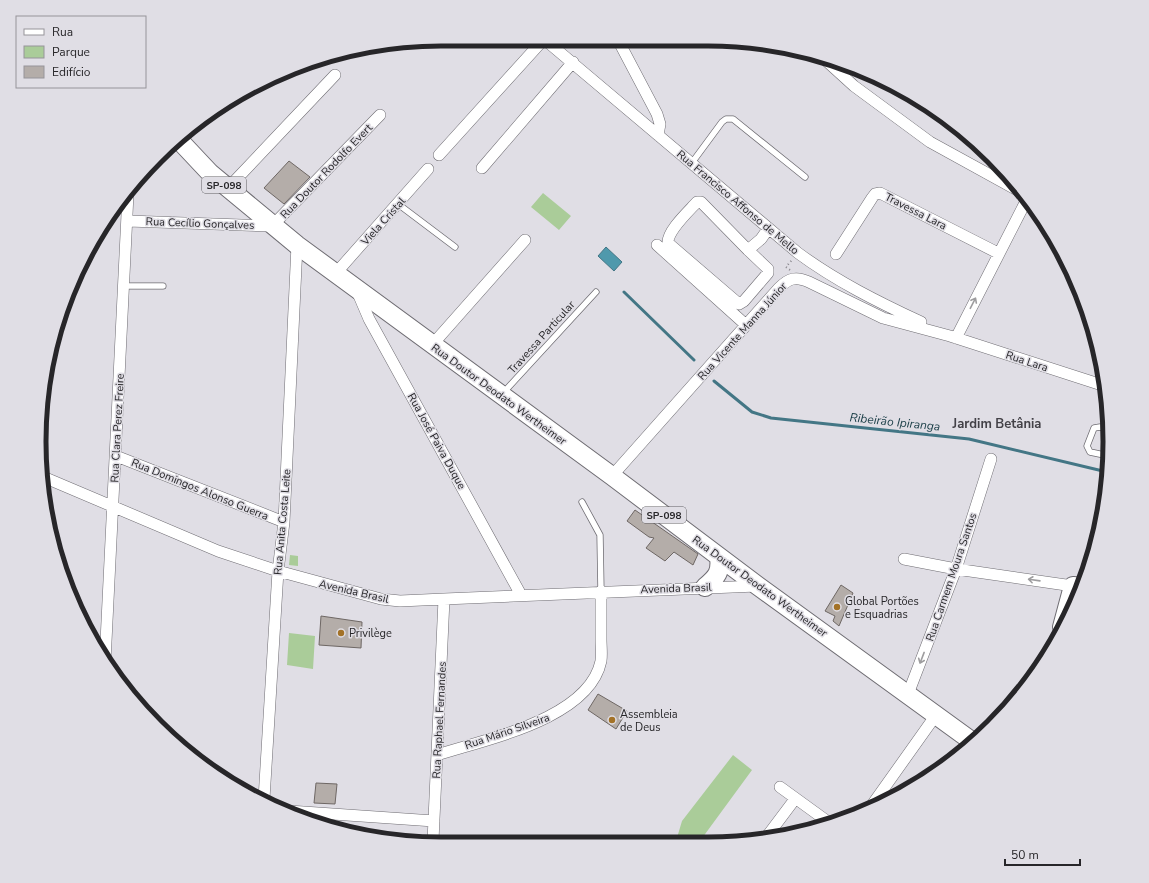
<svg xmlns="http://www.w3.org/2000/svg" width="1149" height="883" font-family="'Nunito Sans',sans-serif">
	<rect width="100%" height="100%" fill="#e0dee5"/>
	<path fill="#d9d4e3" d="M912,97L952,122L957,126L956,127Z"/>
	<path fill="#ac9" d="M543,193L571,216L559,230L531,207Z
		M290,555L298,556V566L289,565Z
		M289,633L315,636L313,669L287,665Z
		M733,755L752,770L700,841H676L682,821Z"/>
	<path fill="#4f99ac" stroke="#437685" d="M606,247L622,262L614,271L598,256Z"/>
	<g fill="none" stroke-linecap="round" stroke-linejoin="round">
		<path stroke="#437685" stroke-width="3" d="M624,292L694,360
			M714,381L752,412L771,418L969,439L1107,472"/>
	</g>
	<path fill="#b4ada9" stroke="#6e6764" d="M289,161L310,177L284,204L264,188Z
		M635,510L698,554L693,565L674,552L665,561L646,548L654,538L649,537L627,521Z
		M841,585L853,593L839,626L833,621L835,616L825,611Z
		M321,616L362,622L361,648L319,645Z
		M598,694L627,711L616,729L588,710Z
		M316,783L337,784L335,804L314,803Z"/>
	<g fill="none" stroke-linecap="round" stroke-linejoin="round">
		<g stroke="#6e6c72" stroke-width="7">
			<path id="service" d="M882,79L883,80
				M691,164L722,122L726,119H733L805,177
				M398,204L455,247
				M124,286H163
				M503,393L596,292
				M1109,456L1090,452L1087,446L1094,428L1100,427L1109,429
				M582,502L600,535L601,591"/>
		</g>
		<g stroke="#6e6c72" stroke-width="12">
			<path id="minor" d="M544,39L798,253C836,281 878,302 921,322
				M618,40L657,114L660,124L658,135
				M821,56L854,86L930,142L1021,192
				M439,155L544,39
				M482,168L573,62
				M228,188L335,75
				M128,221L272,226L380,115
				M657,245L746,325
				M748,250L701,202H697C689,211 667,231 668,243L739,304L744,301L768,273V269L748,250L761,239L768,229
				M836,254L872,198L875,194L880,193L998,253
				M336,273L428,169
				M357,291L369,319L521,595
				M956,338L1027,199
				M432,345L525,240
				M116,456L284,522
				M41,476L218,551L278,571L381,599L400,601L444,599L757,586
				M612,476L779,288C789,278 796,276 809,282L883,318L950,336L1105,386
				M904,559L956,569L1073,586
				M105,662L128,194
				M908,694L956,569L991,459
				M437,755C486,739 589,719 601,661C602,654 601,646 601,640C601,623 601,607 601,591
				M780,787L831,824
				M264,799L278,571L284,522L297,245
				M872,805L936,715
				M289,811L434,821
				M765,839L795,799
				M433,841L444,599"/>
		</g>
		<g stroke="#6e6c72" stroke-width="20">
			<path id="primary" d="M179,140L210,173L297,245L612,476L758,586L973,742
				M705,587C717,577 721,572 719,557
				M1062,627L1073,586L1082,587"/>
		</g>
		<path stroke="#88878c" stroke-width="2" stroke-dasharray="1 3" stroke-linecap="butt" d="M790,270L786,267L792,260"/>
		<use href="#service" stroke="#fff" stroke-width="5.5"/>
		<use href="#minor" stroke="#fff" stroke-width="11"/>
		<use href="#primary" stroke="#fff" stroke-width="18"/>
	</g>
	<defs><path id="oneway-shaft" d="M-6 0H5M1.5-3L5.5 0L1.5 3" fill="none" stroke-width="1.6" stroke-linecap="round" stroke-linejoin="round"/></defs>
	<g stroke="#9e9d9f">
		<use href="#oneway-shaft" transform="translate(973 303) rotate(-63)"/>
		<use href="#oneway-shaft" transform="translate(1034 580) rotate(-172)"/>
		<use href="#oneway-shaft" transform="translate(922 658) rotate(111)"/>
	</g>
	<g fill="#a37227" stroke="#e0dee5" stroke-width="1.5">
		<circle cx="837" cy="607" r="4"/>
		<circle cx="341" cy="633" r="4"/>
		<circle cx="612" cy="720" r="4"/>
	</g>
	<g text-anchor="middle" stroke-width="3" stroke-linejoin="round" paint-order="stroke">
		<g fill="#e0dee5" stroke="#5e5d61" stroke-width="1">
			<rect x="202" y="177" width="44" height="16" rx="3"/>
			<rect x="642" y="507" width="44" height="16" rx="3"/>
		</g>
		<g font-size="10" font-weight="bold" fill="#272629">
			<text x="224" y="189">SP-098</text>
			<text x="664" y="519">SP-098</text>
		</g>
		<g font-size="11" fill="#272629" stroke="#e0dee5">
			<text transform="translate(326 171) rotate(-46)" y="4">Rua Doutor Rodolfo Evert</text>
			<text transform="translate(738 202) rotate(40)" y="4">Rua Francisco Affonso de Mello</text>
			<text transform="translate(916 211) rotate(27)" y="4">Travessa Lara</text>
			<text transform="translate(383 221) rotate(-48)" y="4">Viela Cristal</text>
			<text transform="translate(200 223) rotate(2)" y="4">Rua Cecílio Gonçalves</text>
			<text transform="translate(742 331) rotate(-48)" y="4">Rua Vicente Manna Júnior</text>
			<text transform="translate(541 337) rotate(-48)" y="4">Travessa Particular</text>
			<text transform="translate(1027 361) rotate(18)" y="4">Rua Lara</text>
			<text transform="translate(499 394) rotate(36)" y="4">Rua Doutor Deodato Wertheimer</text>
			<text transform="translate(117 428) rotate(-87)" y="4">Rua Clara Perez Freire</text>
			<text transform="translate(437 441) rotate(61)" y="4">Rua José Paiva Duque</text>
			<text transform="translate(200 489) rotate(22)" y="4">Rua Domingos Alonso Guerra</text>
			<text transform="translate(282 522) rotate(-85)" y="4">Rua Anita Costa Leite</text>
			<text transform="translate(951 577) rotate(-71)" y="4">Rua Carmem Moura Santos</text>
			<text transform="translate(760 586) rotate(36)" y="4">Rua Doutor Deodato Wertheimer</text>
			<text transform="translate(676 588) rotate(-2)" y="4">Avenida Brasil</text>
			<text transform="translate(354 591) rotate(13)" y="4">Avenida Brasil</text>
			<text transform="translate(439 720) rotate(-87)" y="4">Rua Raphael Fernandes</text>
			<text transform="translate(507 731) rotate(-19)" y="4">Rua Mário Silveira</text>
		</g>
		<g font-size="11" fill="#272629" stroke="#e0dee5" text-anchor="start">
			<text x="845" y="605">Global Portões<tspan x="845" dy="13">e Esquadrias</tspan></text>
			<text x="349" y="637">Privilège</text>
			<text x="620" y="718">Assembleia<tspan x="620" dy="13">de Deus</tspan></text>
		</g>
		<g font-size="12" font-style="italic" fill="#193d46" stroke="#e0dee5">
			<text transform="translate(895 422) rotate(6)" y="4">Ribeirão Ipiranga</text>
		</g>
		<g font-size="13" font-weight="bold" fill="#434147" stroke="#e0dee5">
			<text x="997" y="428">Jardim Betânia</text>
		</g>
	</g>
	<path d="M0 0H1149V883H0ZM441 46H708A395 395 0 0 1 1103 441V442A395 395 0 0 1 708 837H441A395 395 0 0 1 46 442V441A395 395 0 0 1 441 46Z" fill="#e0dee5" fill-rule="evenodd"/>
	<path fill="none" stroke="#272629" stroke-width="5" d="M441 46H708A395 395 0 0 1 1103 441V442A395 395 0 0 1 708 837H441A395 395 0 0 1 46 442V441A395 395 0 0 1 441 46Z"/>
	<rect x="16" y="16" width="130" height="72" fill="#e0dee5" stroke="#96949a"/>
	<rect x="24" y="29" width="20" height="6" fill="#ffffff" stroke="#96949a"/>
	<text x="52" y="36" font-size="12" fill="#272629">Rua</text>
	<rect x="24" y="46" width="20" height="12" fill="#aacc99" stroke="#96949a"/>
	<text x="52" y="56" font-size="12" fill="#272629">Parque</text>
	<rect x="24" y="66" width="20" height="12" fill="#b4ada9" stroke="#96949a"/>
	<text x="52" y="76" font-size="12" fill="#272629">Edifício</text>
	<path d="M1005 859v6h75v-6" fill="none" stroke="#272629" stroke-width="2"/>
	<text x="1011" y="859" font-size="12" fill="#272629" stroke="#e0dee5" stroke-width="3" paint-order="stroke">50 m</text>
</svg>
